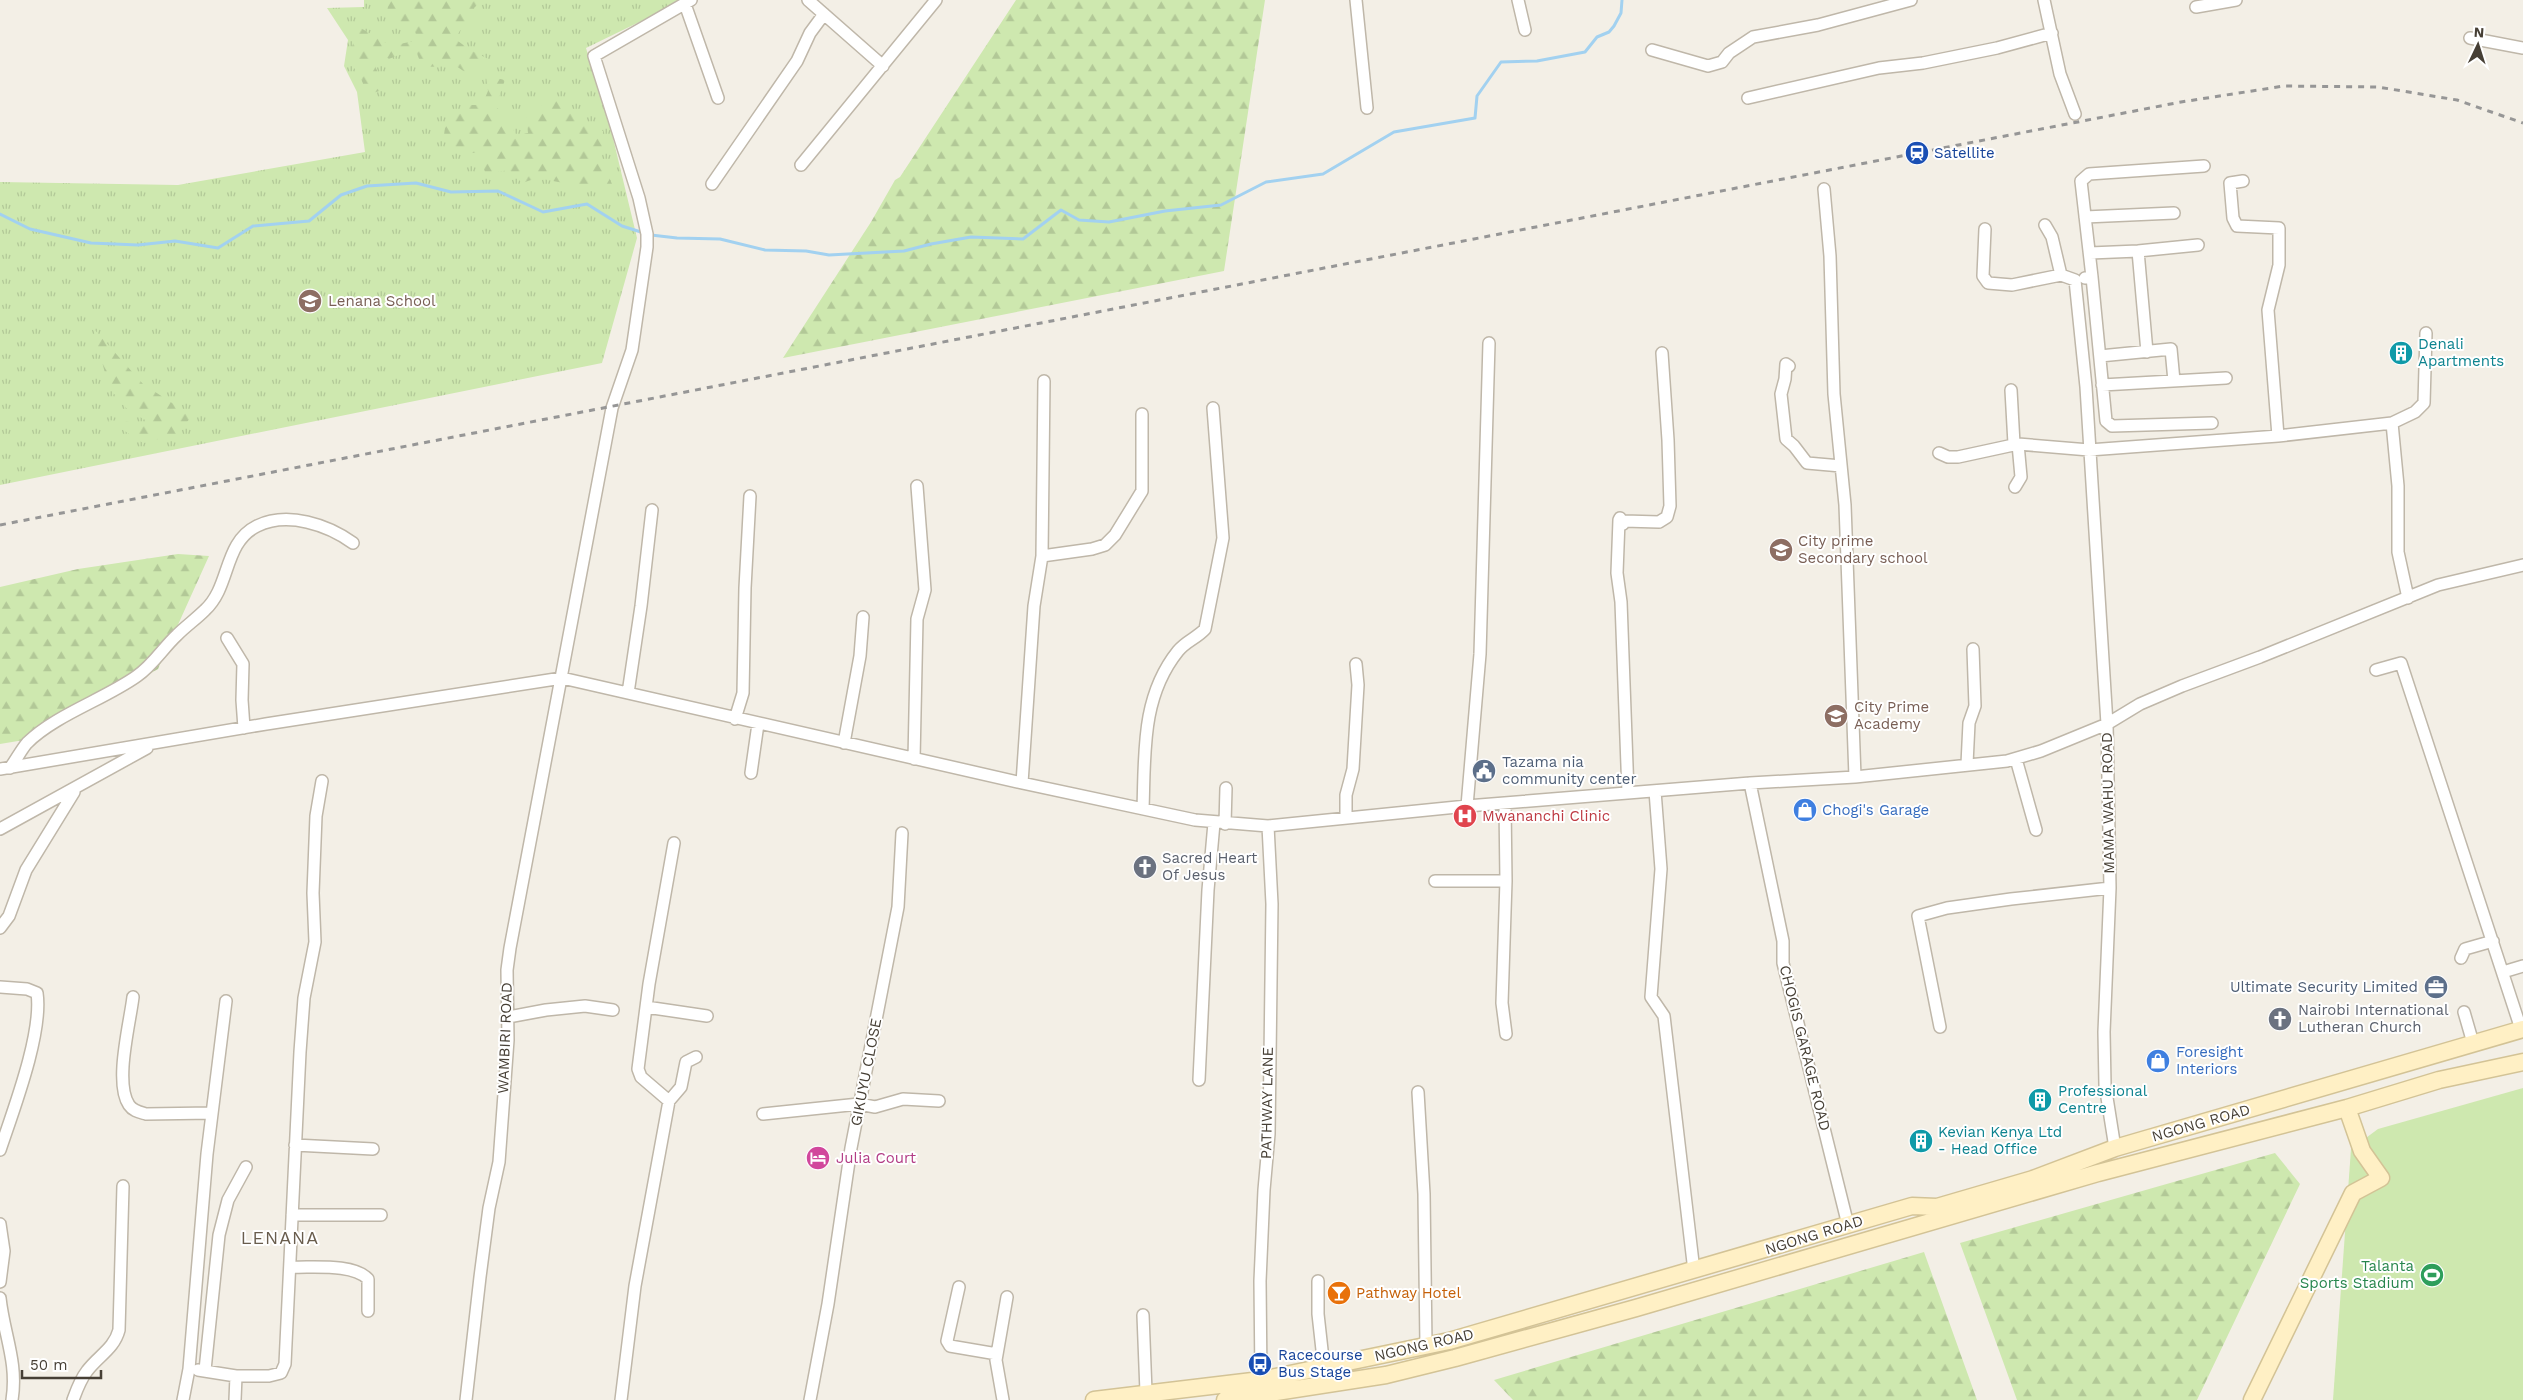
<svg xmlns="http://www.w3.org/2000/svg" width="2523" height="1400" font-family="'Work Sans',sans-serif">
	<defs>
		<pattern id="grass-tufts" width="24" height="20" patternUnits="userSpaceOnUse" patternTransform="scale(1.25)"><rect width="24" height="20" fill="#cee8af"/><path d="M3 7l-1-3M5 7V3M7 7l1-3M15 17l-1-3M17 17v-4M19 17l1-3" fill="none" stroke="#b2c897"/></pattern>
		<pattern id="forest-firs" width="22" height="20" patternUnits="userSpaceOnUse" patternTransform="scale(1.25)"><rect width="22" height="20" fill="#cee8af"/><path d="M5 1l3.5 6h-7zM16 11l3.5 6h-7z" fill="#b2c897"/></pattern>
	</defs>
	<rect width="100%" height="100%" fill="#f3efe6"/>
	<path fill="url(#grass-tufts)" d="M364,0H679L666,9L586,48L612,134L637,238L602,363L0,485V182L178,185L365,152L357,92L344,66L348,40L327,8L364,7Z"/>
	<path fill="url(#forest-firs)" d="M388,0H437L440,5L443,0H482L474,8L477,21L461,29L455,39L469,49L488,59L471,76L456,66L422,67L415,48L389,59L374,49L375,66L385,89L370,94L348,58L359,27L391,46L418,40L414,29L387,19Z
		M1016,0H1265L1224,271L783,358L871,222L895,180L900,177Z
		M486,76L505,80L495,107L505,113L516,135L528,133L526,112L538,115L545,97L568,105L578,119L603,131L602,161L612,184L585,187L537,178L522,183L509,170L486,174L477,153H449L444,135L446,120L465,105H482L488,91Z
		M93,328L143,384L192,416L177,434L143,443L108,420L152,424L128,410L109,388Z
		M178,554L209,556L158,669L36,738L0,744V587L78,569Z
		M2275,1153L2300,1184L2197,1400H2017L1960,1243Z
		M1924,1252L1977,1400H1513L1494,1380Z"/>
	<path fill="#cee8af" d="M2523,1088V1400H2333L2351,1149L2378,1129Z"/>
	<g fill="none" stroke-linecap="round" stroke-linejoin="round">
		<path stroke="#a2d1f0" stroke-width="3" d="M0,214L30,229L91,243L138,245L175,241L218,248L253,226L309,221L341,195L367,186L416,183L451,192L498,191L543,212L587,204L622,226L644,233
			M651,235L677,238L720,239L765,250L806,251L829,255L904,251L931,244L971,237L1023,239L1061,210L1079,220L1109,222L1165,211L1221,205L1266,182L1323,174L1394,132L1475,118L1477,96L1501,62L1537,61L1585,52L1597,37L1609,32L1614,26L1621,13L1622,0"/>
		<g stroke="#bfb7a9" stroke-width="14">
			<path id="street" d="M808,0L883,66
				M1356,0L1367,108
				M1518,0L1525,30
				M2044,0L2060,74L2075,114
				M685,4L718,98
				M2196,7L2236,0
				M2470,38L2523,48
				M1652,50L1708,66L1722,62L1729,53L1753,37L1818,25L1911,0
				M1748,98L1879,68L1923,63L1997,48L2052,33
				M801,165L936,0
				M2243,181L2230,183L2233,218L2237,226L2279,228V265L2268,310L2278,436
				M712,184L797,61L810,33L824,14
				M1824,189L1830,256L1834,394L1845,505L1855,777
				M2085,217L2174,213
				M2045,225L2052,237L2061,275
				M2138,251L2147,352
				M2090,253L2138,251L2198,245
				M2092,277L2106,421L2112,426L2212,423
				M2085,278L2092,277L2081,181L2089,174L2204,166
				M2100,356L2171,349L2174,381
				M1789,366L1786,364L1785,379L1781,394L1786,439L1794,446L1807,463L1841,466
				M2102,385L2226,378
				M2011,390L2014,444
				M1939,453L1948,457H1958L2018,444L2089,450L2278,436L2392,423
				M2015,487L2021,477L2018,444
				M1042,556L1092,549L1105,545L1115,535L1142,491V414
				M2408,598L2398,552V486L2392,423L2415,412L2424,403L2426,333
				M227,638L243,664L242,700L244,728
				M2376,670L2401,663L2521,1029
				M628,693L641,606L652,510
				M735,719L743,693L745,588L750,496
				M844,743L860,656L863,617
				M914,759L917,619L925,590L917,486
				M2016,759L2036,830
				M1967,764L1969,723L1975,706L1973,649
				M10,768C16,760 21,750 27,743C55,715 105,699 137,676C153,665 163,648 177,635C186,626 196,619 205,610C231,586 223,543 257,526C288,511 328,525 353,543
				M0,769L266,724L562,678L1022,783L1195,820L1268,826L1467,806L1750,783L1855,777L2007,761L2041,751L2107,724L2086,387L2075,280L2061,275L2012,285L1988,283L1983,276L1985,229
				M751,773L758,724
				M1022,783L1034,606L1042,556L1044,381
				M1750,783L1783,941V963L1848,1225
				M1655,791L1661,869L1651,997L1664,1016L1694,1271
				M1628,793L1621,602L1617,573L1619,520L1620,518L1623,524L1624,521L1659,522L1667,517L1670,506L1668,440L1662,353
				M1505,804L1506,881L1502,1003L1506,1034
				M1467,806L1480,654L1489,343
				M1143,809C1145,753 1141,697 1178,651C1186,641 1197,638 1205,629L1223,538L1213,408
				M1346,818V795L1353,769L1358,685L1356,664
				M1225,824L1226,788
				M0,829L147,748
				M1435,881H1506
				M0,928L9,916L26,870L74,792
				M2461,958L2465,949L2493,941
				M2503,972L2523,966
				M0,987L27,989L37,993C43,1033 13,1111 0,1150
				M133,997C130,1023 114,1083 129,1105C133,1111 139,1112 146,1114L212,1113
				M646,1007L707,1016
				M2464,1012L2473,1043
				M508,1017L546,1010L585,1006L613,1010
				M1940,1027L1918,916L1947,908L2011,899L2110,888
				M1199,1080L1208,890L1214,823
				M1418,1092L1424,1194L1426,1345
				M669,1101L681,1087L686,1062L696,1057
				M763,1114L859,1104L875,1107L903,1099L939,1101
				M295,1145L373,1149
				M2115,1148L2105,1085L2104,1032L2110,888L2107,724L2140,704L2182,686L2260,657L2438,585L2523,565
				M292,1215H381
				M0,1224L4,1251L0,1282
				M290,1267C312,1268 353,1263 368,1279V1311
				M1318,1281V1314L1324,1368
				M959,1287L947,1341L950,1346L997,1354
				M0,1298C4,1335 18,1362 12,1400
				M1143,1315L1146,1392
				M198,1370L236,1376L235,1400
				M205,1370L219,1235L228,1200L246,1167
				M236,1376H269L281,1373L285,1364L300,1052L304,998L315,942L313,893L316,816L322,781
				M1261,1380L1260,1281L1264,1190L1269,1134L1272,904L1268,826
				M73,1400C77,1389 80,1380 87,1371C98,1356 114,1349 119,1330L123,1186
				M183,1400L189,1369L207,1154L226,1001
				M466,1400L480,1277L489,1208L499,1162L508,1040L507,970L510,948L612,408L632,350L647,247V234L639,198L594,56L691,0
				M621,1400L635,1286L669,1101L641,1077L638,1069L649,984L674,843
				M810,1400L828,1304L851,1148L898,907L902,833
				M1003,1400L996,1360L1007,1297"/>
		</g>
		<g stroke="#d3c396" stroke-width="19">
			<path id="secondary" d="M1094,1400L1261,1380L1449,1341L1912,1206L1937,1207L2033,1179L2115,1148L2523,1029
				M1225,1400L1386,1375L1455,1358L1636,1308L2098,1173L2347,1108L2439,1080L2523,1062
				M2252,1400L2353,1193L2381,1178L2362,1151L2347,1108"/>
		</g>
		<use href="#street" stroke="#fff" stroke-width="11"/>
		<use href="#secondary" stroke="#fff0c5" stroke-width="16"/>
		<path stroke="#969696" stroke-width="3" stroke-dasharray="6 6" stroke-linecap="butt" d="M0,525L1917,153L2181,102L2284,86L2378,87L2457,100L2523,123"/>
	</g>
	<defs>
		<g id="station-disc" transform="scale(1.25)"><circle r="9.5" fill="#1a4fb4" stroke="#fff"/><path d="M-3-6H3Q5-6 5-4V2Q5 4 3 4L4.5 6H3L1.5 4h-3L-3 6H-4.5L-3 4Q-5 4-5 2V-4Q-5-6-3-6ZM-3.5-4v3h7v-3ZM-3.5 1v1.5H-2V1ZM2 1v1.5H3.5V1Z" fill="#fff"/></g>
		<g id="school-disc" transform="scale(1.25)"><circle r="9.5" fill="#8d6e63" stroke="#fff"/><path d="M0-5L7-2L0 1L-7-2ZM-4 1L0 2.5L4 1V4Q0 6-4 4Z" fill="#fff"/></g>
		<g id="building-disc" transform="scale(1.25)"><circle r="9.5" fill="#0f9aa8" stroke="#fff"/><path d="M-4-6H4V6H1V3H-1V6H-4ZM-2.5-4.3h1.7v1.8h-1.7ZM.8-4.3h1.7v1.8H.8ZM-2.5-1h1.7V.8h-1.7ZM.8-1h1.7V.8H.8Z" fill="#fff"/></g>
		<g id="civic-disc" transform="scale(1.25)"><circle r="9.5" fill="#5c6f8a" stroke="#fff"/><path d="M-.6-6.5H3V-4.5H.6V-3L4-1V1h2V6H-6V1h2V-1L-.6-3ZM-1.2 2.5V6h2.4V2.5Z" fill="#fff"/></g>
		<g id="shop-disc" transform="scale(1.25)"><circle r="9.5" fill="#3f7fe0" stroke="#fff"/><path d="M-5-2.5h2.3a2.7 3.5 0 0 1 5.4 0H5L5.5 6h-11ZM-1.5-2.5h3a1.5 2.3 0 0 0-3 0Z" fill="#fff"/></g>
		<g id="hospital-disc" transform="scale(1.25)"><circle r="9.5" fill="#e0444e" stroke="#fff"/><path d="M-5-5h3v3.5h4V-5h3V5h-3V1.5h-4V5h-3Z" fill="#fff"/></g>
		<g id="church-disc" transform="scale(1.25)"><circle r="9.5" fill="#6b7280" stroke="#fff"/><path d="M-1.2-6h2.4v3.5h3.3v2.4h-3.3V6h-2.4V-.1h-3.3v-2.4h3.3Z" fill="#fff"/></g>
		<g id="office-disc" transform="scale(1.25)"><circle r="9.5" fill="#5c6f8a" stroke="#fff"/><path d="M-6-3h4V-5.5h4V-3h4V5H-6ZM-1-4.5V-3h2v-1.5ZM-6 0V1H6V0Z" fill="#fff"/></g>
		<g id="hotel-disc" transform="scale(1.25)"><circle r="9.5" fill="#d1479c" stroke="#fff"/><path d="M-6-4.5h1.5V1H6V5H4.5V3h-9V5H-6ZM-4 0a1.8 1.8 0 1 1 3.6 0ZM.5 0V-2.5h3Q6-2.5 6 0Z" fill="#fff"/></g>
		<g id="stadium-disc" transform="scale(1.25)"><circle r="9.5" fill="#2e9e5b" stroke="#fff"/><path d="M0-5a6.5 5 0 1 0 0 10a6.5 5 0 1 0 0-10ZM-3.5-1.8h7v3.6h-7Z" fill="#fff"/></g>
		<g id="bar-disc" transform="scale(1.25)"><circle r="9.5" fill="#e8710a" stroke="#fff"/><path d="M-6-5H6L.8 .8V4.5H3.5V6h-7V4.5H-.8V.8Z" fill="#fff"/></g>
		<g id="bus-disc" transform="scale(1.25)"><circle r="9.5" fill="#1a4fb4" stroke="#fff"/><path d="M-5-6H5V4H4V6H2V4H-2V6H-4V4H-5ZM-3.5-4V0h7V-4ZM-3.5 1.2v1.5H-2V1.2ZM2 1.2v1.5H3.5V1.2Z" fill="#fff"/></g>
	</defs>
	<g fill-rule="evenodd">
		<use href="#station-disc" x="1917" y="153"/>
		<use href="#school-disc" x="310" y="301"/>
		<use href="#building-disc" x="2401" y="353"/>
		<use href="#school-disc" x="1781" y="550"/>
		<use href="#school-disc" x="1836" y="716"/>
		<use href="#civic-disc" x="1484" y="771"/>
		<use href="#shop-disc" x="1805" y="810"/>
		<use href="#hospital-disc" x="1465" y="816"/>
		<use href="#church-disc" x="1145" y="867"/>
		<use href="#office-disc" x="2436" y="987"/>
		<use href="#church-disc" x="2280" y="1019"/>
		<use href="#shop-disc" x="2158" y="1061"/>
		<use href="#building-disc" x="2040" y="1100"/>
		<use href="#building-disc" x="1921" y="1141"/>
		<use href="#hotel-disc" x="818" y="1158"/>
		<use href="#stadium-disc" x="2432" y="1275"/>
		<use href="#bar-disc" x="1339" y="1293"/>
		<use href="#bus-disc" x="1260" y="1364"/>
	</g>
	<g text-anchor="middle" stroke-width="4" stroke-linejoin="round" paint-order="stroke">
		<g font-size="15" fill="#164399" stroke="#fff" text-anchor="start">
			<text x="1934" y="158">Satellite</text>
			<text x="1278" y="1360">Racecourse<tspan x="1278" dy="17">Bus Stage</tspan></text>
		</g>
		<g font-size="15" fill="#785e54" stroke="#fff" text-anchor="start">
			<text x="328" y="306">Lenana School</text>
			<text x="1798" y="546">City prime<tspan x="1798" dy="17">Secondary school</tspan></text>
			<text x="1854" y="712">City Prime<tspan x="1854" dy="17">Academy</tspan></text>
		</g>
		<g font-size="15" fill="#0d838f" stroke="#fff" text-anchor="start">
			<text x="2418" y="349">Denali<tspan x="2418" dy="17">Apartments</tspan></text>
			<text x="2058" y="1096">Professional<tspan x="2058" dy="17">Centre</tspan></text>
			<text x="1938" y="1137">Kevian Kenya Ltd<tspan x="1938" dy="17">- Head Office</tspan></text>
		</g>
		<g font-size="15" fill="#4e5e75" stroke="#fff" text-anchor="start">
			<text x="1502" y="767">Tazama nia<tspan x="1502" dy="17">community center</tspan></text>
			<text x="2418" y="992" text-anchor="end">Ultimate Security Limited</text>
		</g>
		<g font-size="15" fill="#463f35" stroke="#fff">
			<text transform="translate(2108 803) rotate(-91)" y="5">MAMA WAHU ROAD</text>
			<text transform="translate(505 1038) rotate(-88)" y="5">WAMBIRI ROAD</text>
			<text transform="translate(1805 1048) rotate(76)" y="5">CHOGIS GARAGE ROAD</text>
			<text transform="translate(866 1072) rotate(-79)" y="5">GIKUYU CLOSE</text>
			<text transform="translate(1267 1103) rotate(-89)" y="5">PATHWAY LANE</text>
			<text transform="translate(2201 1123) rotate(-16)" y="5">NGONG ROAD</text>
			<text transform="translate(1814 1235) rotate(-17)" y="5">NGONG ROAD</text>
			<text transform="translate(1424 1345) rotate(-13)" y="5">NGONG ROAD</text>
		</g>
		<g font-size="15" fill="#366cbe" stroke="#fff" text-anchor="start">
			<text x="1822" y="815">Chogi's Garage</text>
			<text x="2176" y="1057">Foresight<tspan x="2176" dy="17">Interiors</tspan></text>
		</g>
		<g font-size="15" fill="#be3a42" stroke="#fff" text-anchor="start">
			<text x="1482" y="821">Mwananchi Clinic</text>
		</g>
		<g font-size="15" fill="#5b616d" stroke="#fff" text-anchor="start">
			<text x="1162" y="863">Sacred Heart<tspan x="1162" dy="17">Of Jesus</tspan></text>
			<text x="2298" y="1015">Nairobi International<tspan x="2298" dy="17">Lutheran Church</tspan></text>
		</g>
		<g font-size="15" fill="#b23c85" stroke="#fff" text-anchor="start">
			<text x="836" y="1163">Julia Court</text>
		</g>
		<g font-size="15" fill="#27864d" stroke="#fff" text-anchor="end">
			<text x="2414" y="1271">Talanta<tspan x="2414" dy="17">Sports Stadium</tspan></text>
		</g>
		<g font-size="15" fill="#c56008" stroke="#fff" text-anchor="start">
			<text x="1356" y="1298">Pathway Hotel</text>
		</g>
		<g font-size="18" letter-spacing="1" fill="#695d4d" stroke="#fff">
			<text x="280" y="1244">LENANA</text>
		</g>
	</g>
	<g transform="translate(2478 45) rotate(4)" stroke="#ffffff" stroke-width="4" paint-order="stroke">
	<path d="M0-4L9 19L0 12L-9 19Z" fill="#463f35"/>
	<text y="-8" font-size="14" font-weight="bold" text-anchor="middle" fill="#463f35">N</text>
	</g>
	<path d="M22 1370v8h79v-8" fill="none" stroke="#463f35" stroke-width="2.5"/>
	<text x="30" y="1370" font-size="15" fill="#463f35" stroke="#ffffff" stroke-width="4" paint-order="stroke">50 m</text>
</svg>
